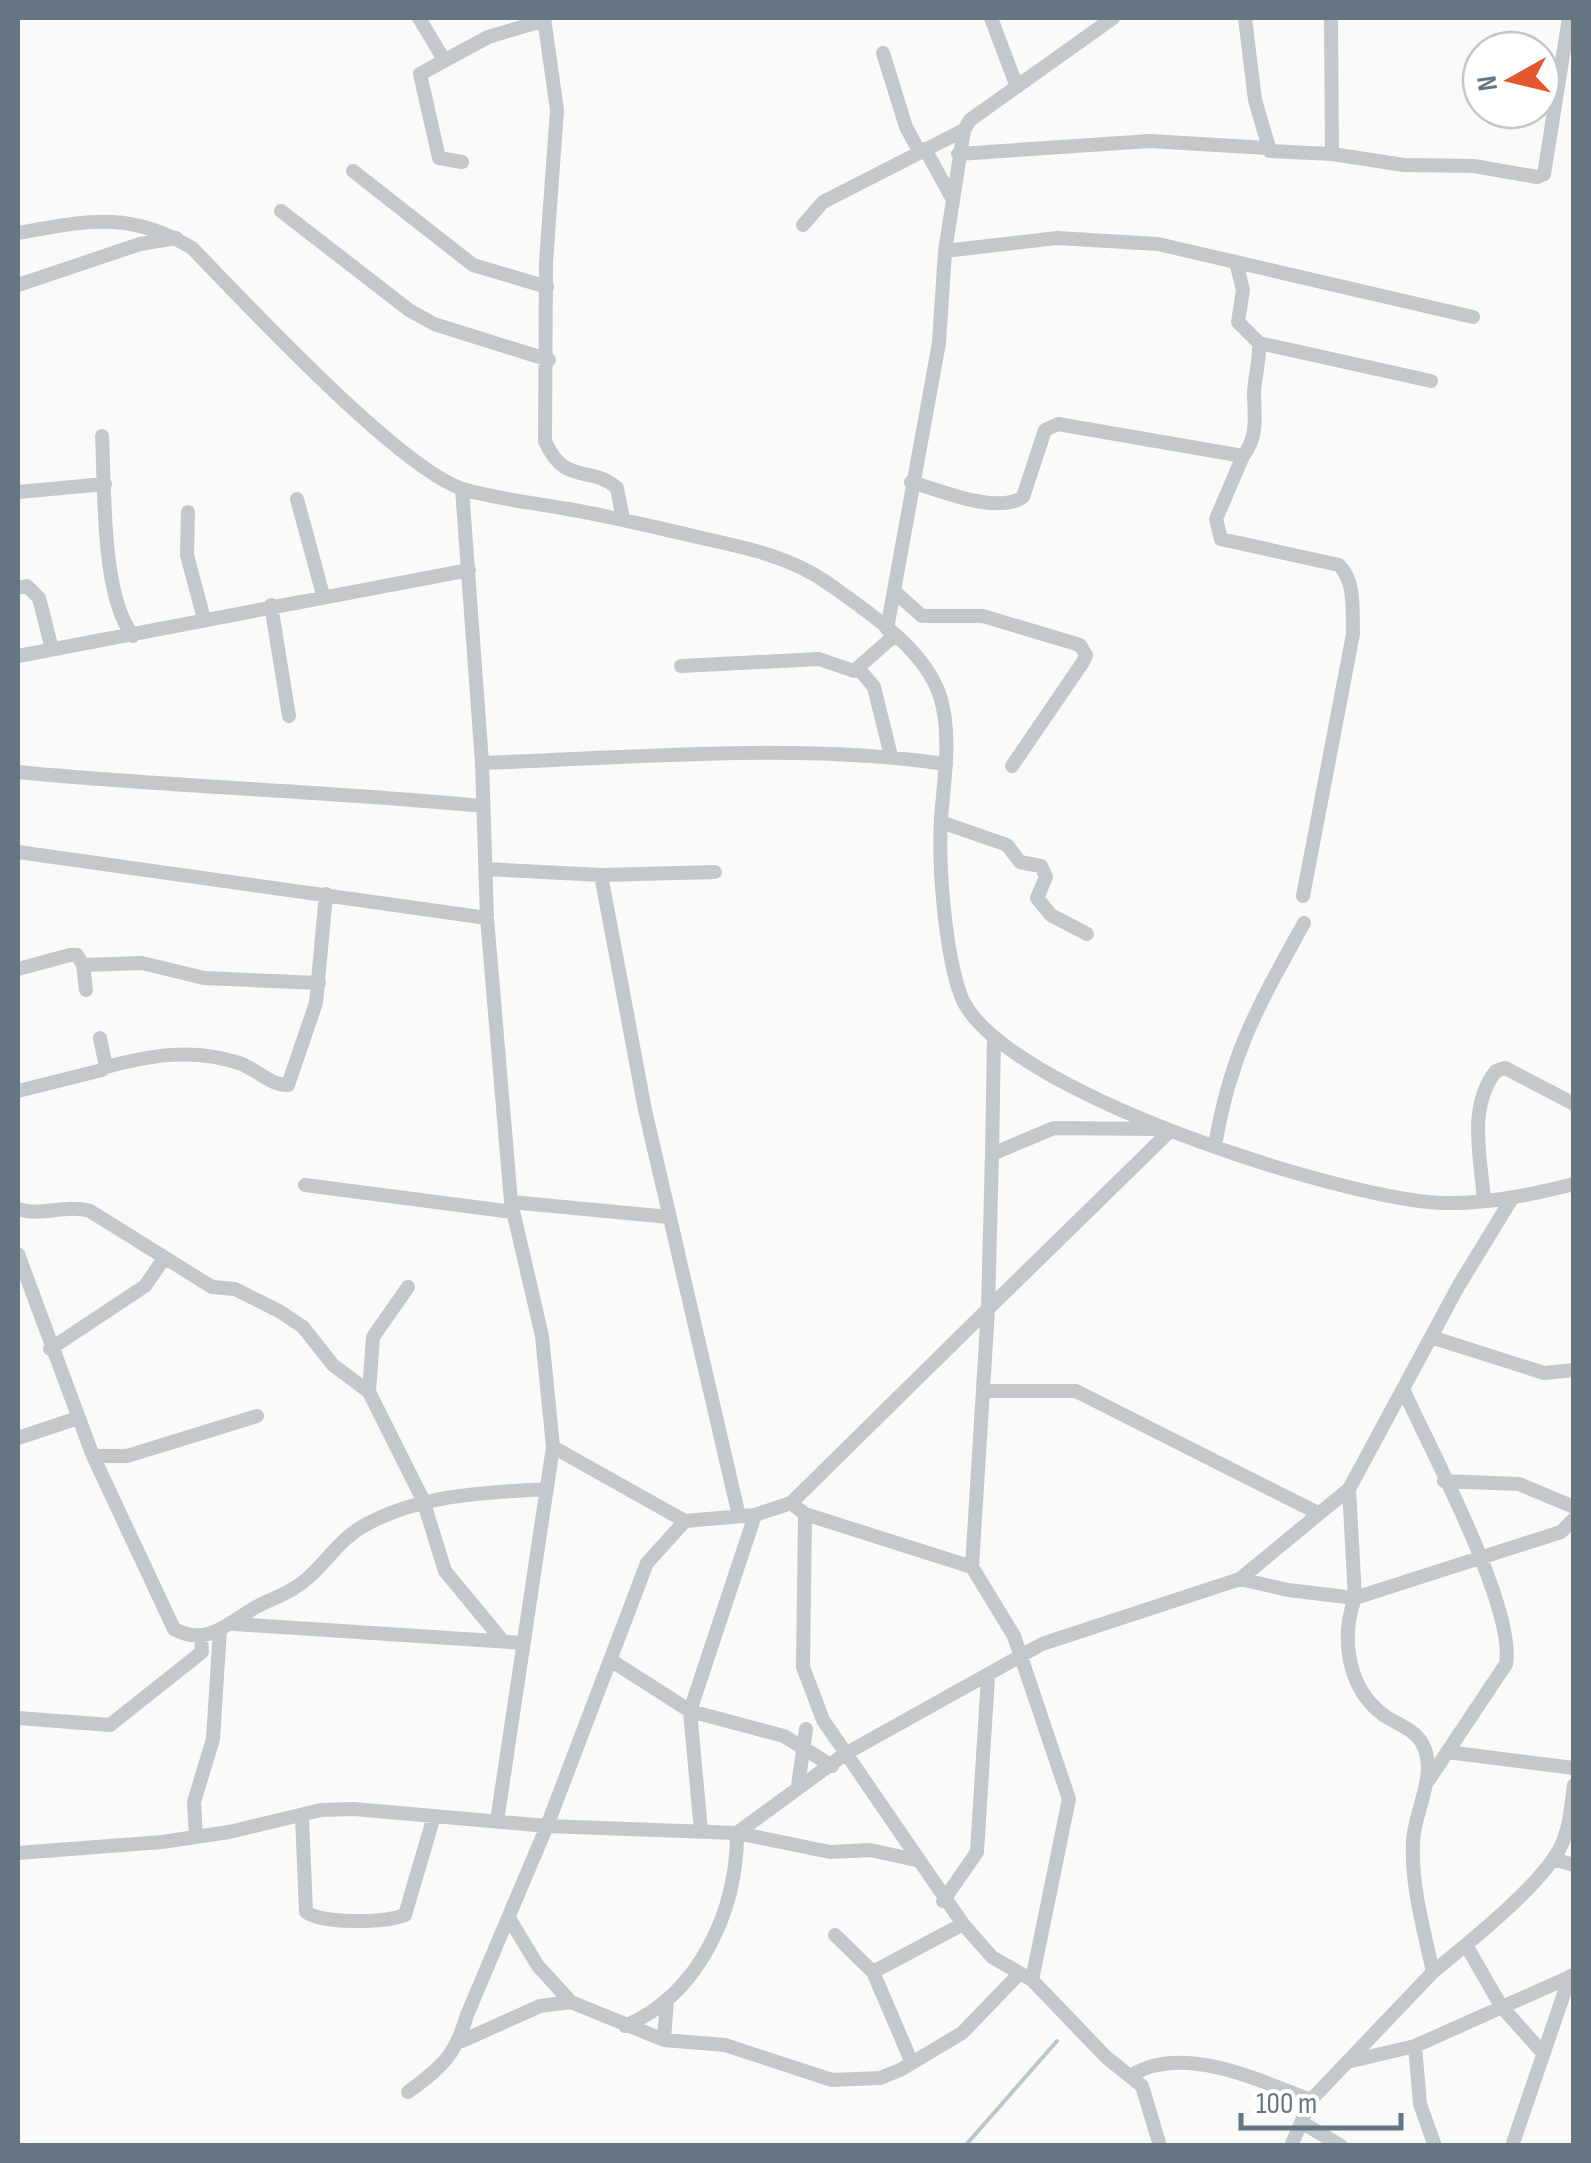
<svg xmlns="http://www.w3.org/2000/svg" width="1591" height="2163" font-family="'Sofia Sans Condensed',sans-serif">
	<rect width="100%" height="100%" fill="#fafaf8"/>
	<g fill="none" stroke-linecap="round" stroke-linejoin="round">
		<path stroke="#bbc7cb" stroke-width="4" d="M965,2146L1057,2041"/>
		<path stroke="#c3c8cc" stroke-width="14" d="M419,18L443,58
			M544,18L557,110L546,262L545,441C565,487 590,464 617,488L623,519
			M991,18L1017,87
			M1245,18L1255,100L1270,151L1332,154L1404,165L1474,166L1537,177L1544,174L1569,18
			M1331,18L1332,154
			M883,53L906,127L919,151
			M925,149L953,200
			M958,154L1150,141L1267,148
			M462,162L439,158L420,74L488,37L545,20
			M353,171L473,265L547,287
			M281,211L409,310L434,324L549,360
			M803,225L823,202L964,130
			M18,233C86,221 130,210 192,248C245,302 402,472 466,490C499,499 534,503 568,509C614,517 660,528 706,539C748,548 793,558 829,584C868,612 924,648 940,696C952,734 944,780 941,818C938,864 945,953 961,996C997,1090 1347,1201 1444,1203C1488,1204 1530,1195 1574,1184
			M945,251L1057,238L1158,244L1473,317
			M1236,262L1243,290L1238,322L1259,343C1260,360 1255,375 1254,392C1254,416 1259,435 1243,456
			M18,285L140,244L176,238
			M1259,343L1431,381
			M102,436C105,489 101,595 133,636
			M911,482C940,490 996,515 1023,497L1045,430L1058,424L1243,456L1216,519L1221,539L1339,565C1356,582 1352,611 1353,634L1303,896
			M462,489L482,763L487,918L511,1202L542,1336L553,1447L685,1521
			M18,492L105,484
			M297,499L323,595
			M188,512L187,555L204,619
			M18,588L27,586L39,598L52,649
			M895,592L922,616H983L1080,645L1086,655L1083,662L1012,766
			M271,605L289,716
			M887,629L939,343L945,251L964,130L970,120L1113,18
			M18,656L469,570
			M681,666L819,659L854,671L895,635
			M859,669L874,687L891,756
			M482,763C635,758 794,742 946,764
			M18,772C173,787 328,791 483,806
			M941,822L1007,845L1020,862L1041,866L1046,877L1037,898L1051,915L1087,934
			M18,852L487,918
			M486,869L601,875L645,1110L739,1516
			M601,875L715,872
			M83,965L86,990
			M18,969L70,955H77L83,965L142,963L204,978L319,983
			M106,1067C151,1055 193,1048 239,1063C255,1068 271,1086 288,1085L316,1003L326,894
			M18,1091L102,1070L106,1067L100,1038
			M1215,1145C1231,1051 1259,1005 1304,923
			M992,1154L994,1037
			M305,1185L513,1212
			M1484,1201C1481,1158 1467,1107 1496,1071L1505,1068L1574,1104
			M511,1202L669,1217
			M18,1209C42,1217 65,1204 90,1211L212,1287L235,1289L279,1311L303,1327L333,1365L369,1392L423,1500L445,1571L502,1640
			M18,1254L93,1456L174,1629C207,1647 228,1623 256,1607C275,1597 293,1592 309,1577C329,1559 341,1538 365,1525C422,1494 482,1493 545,1489
			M1431,1337L1544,1373L1574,1370
			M50,1349L145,1286L163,1260
			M985,1391H1076L1316,1512
			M1404,1391C1430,1449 1516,1608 1506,1664L1428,1781
			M369,1392L373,1337L408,1287
			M18,1438L78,1418
			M93,1456H127L257,1416
			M1444,1481L1519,1484L1574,1507
			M791,1503L805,1514L803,1667L823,1720L963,1924L992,1957L1032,1980L1106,2057L1142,2086L1160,2146
			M805,1514L972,1567L1014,1636L1069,1799L1032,1980
			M972,1567L988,1309L1169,1132
			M1240,1579L1288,1590L1355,1598L1561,1532L1574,1519
			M235,1624L524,1643
			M612,1661L690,1711L784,1736L832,1766
			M18,1718L110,1725L202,1652L201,1638
			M1447,1752L1574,1768
			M798,1786L806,1729
			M302,1817L306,1912C323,1924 385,1923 405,1915L434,1816
			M497,1821L553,1447
			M701,1831L690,1711L755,1515
			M737,1833L845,1754L1042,1644L1240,1579L1349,1489L1459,1285L1511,1200
			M196,1837L194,1802L213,1739L220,1629
			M18,1853L162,1842L229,1832L321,1810L354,1809L547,1826L737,1833L830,1852L870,1850L916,1860
			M1553,1859L1574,1865
			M943,1901L977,1852L988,1677
			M509,1918L538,1966L571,2002L664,2040L725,2045L832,2080L880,2078L900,2070L962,2033L1019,1974
			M835,1935L873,1972L912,2063
			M1466,1945L1501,2006L1542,2052
			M873,1972L963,1924
			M1433,1972C1467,1944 1543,1884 1561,1846C1570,1827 1571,1806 1574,1785
			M625,2026C700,1994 737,1910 737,1833
			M664,2040L667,2000
			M462,2041L540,2006L571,2002
			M1415,2046L1420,2104L1435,2146
			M1347,2062L1415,2046L1574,1975
			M1132,2075C1183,2043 1260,2081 1311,2100
			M408,2092C443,2066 455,2056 467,2015L547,1826L647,1563L685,1521L755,1515L791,1503L988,1309L992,1154L1054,1128L1156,1129
			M1303,2123L1341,2146
			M1291,2146L1311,2100L1433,1972C1424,1930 1411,1886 1413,1842C1414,1811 1439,1773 1422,1743C1415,1730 1397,1724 1385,1716C1348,1690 1340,1639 1355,1598L1349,1489
			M1512,2146L1570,1976"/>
	</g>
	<rect width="1591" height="2163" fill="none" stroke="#657683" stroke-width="40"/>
	<g transform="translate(1511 80) rotate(262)"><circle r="48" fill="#ffffff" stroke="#c1c8cd" stroke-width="2.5"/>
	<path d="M0-8L18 38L0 25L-18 38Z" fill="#e4572e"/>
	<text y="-15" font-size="28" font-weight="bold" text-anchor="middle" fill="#657683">N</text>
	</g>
	<path d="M1241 2113v15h160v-15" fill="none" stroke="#657683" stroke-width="5"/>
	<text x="1256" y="2113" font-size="30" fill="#657683" stroke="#ffffff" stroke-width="8" paint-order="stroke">100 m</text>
</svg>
